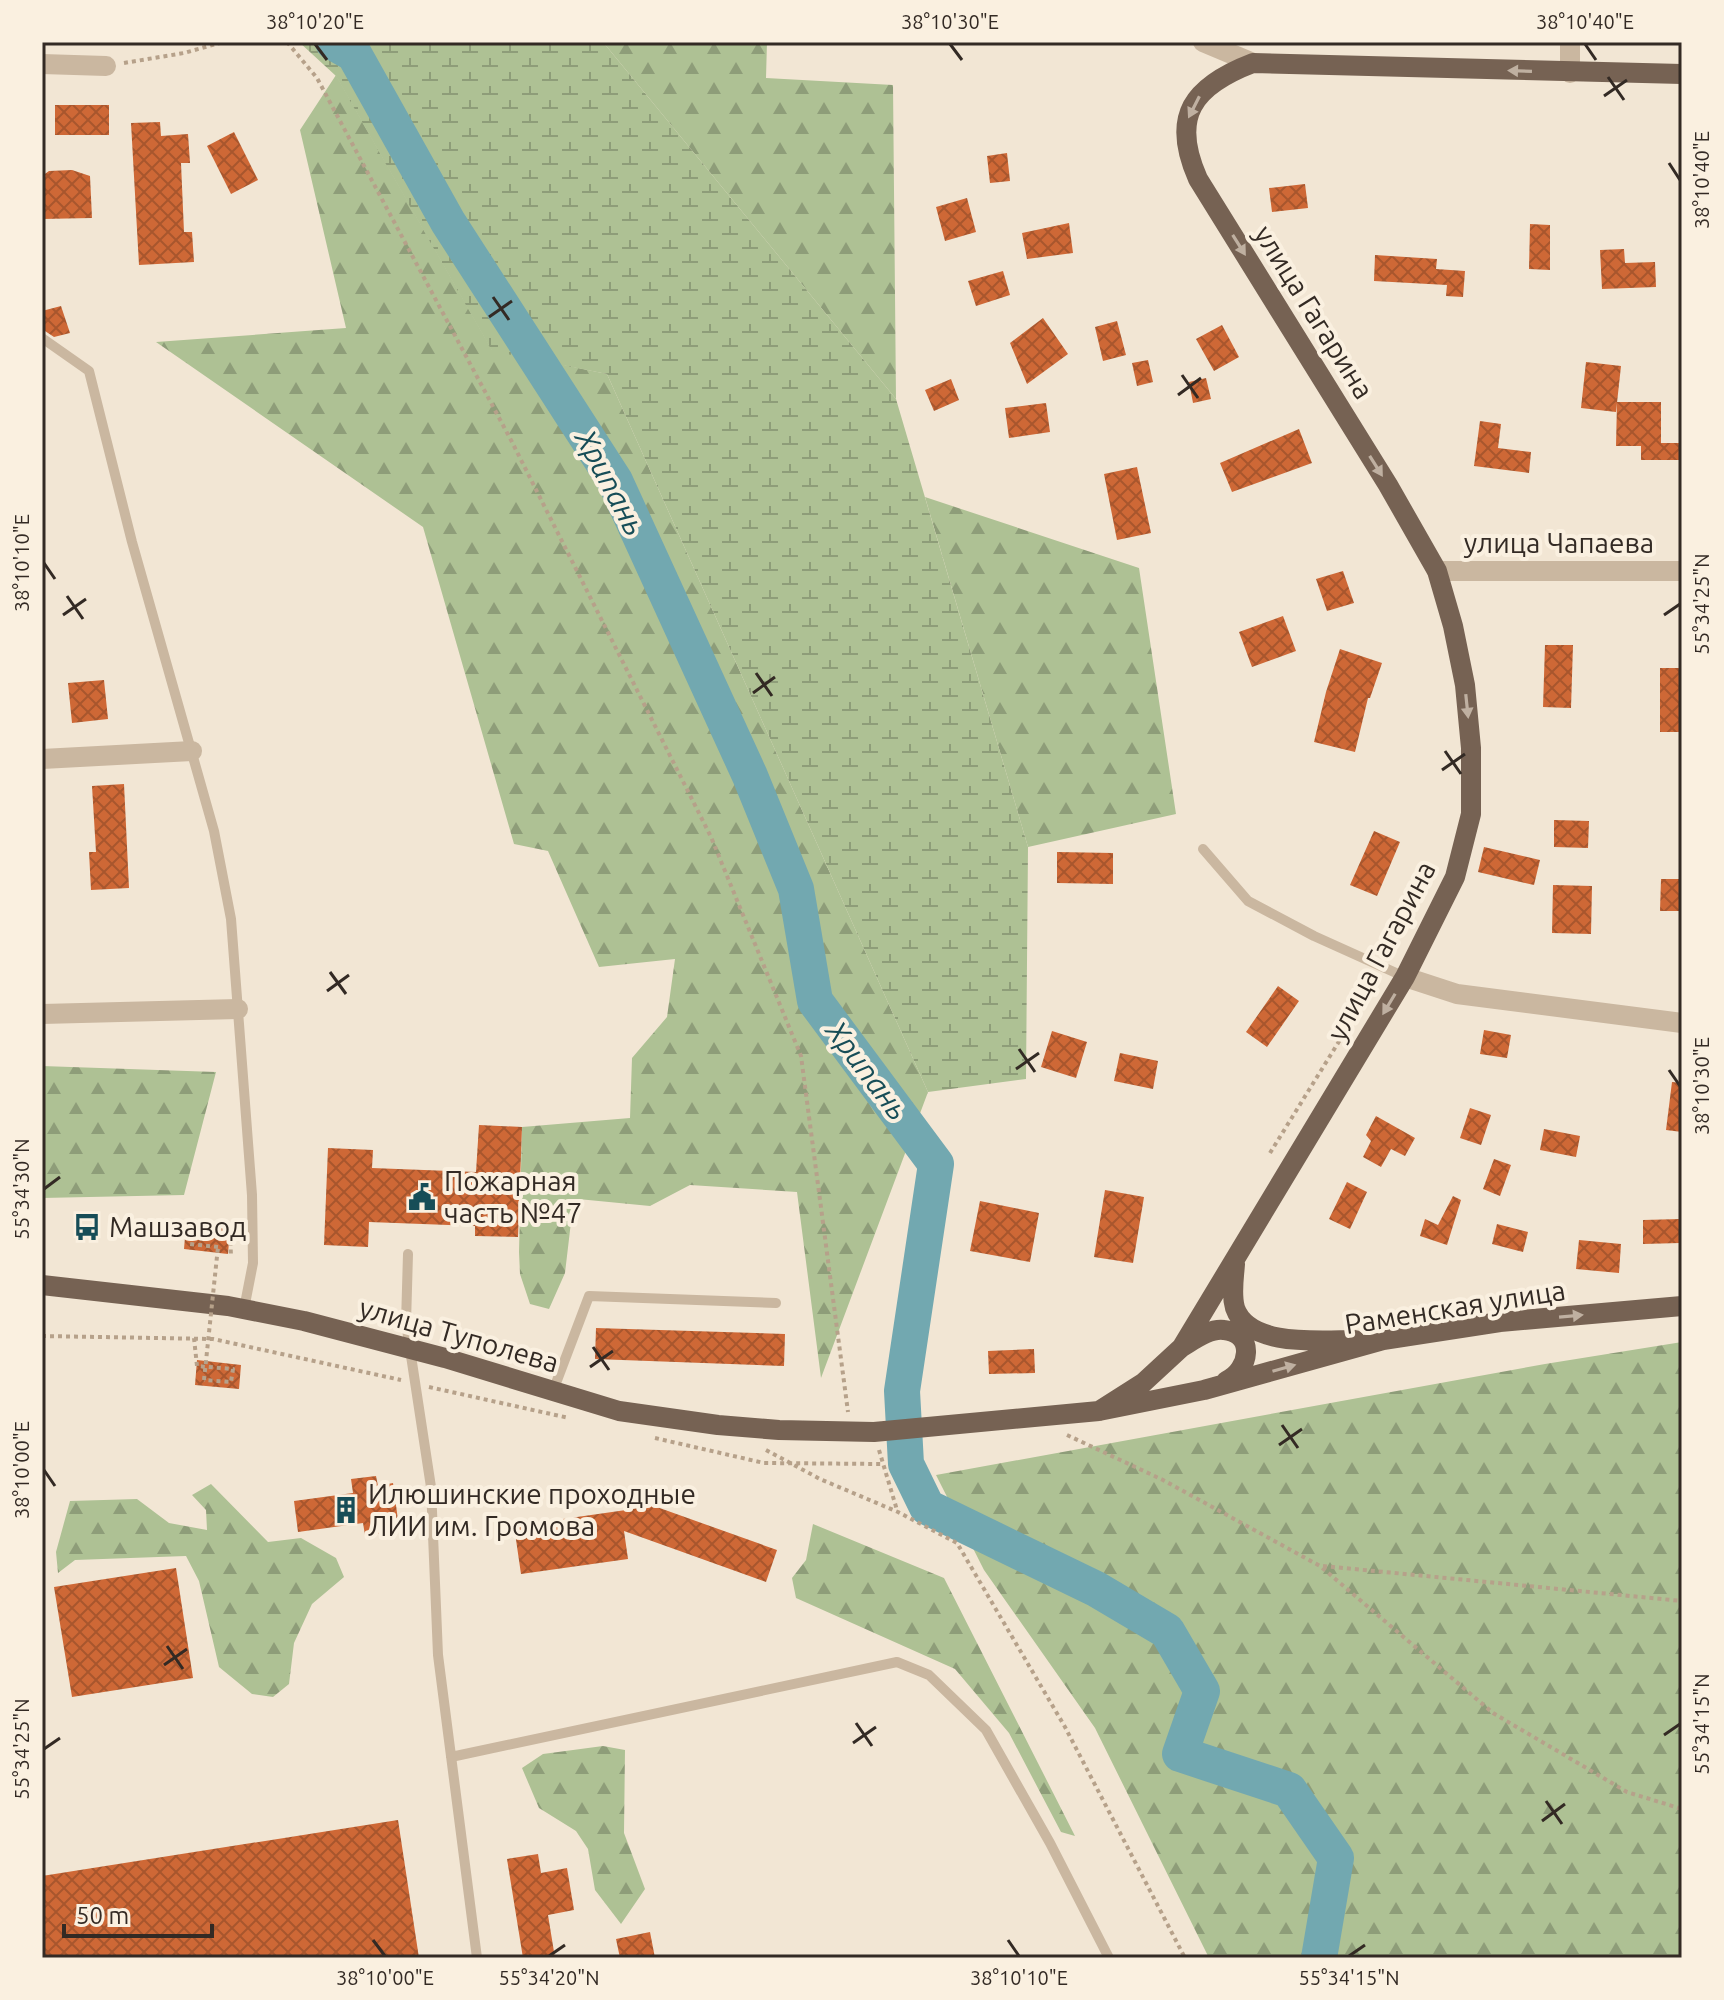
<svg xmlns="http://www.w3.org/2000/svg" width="1724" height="2000" font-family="Ubuntu,sans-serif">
	<defs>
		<pattern id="forest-firs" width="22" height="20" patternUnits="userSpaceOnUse" patternTransform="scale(2)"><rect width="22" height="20" fill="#aec194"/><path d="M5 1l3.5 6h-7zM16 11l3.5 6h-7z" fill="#8e9d79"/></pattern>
		<pattern id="wetland-marsh" width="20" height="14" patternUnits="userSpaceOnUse" patternTransform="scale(2)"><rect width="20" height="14" fill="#aec194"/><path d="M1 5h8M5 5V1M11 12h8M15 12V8" fill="none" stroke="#8e9d79"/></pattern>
		<pattern id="building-cross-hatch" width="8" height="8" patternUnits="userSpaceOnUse" patternTransform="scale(2)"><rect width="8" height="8" fill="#ce6836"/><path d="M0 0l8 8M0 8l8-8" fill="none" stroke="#a8562d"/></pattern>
	</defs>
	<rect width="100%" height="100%" fill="#f2e6d4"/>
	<path fill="url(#forest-firs)" d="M603,42H767L766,78L893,85L896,399Z
		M336,75L492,350L607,374L928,1092L821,1378L797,1192L690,1185L650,1206L578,1199L571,1222L565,1273L549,1309L530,1304L520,1274L519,1252L522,1127L630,1118L632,1058L667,1017L675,959L599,967L548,851L514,844L423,527L156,342L346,328L300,130Z
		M925,497L1139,568L1176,814L1028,847Z
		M42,1066L216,1072L184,1195L42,1198Z
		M1682,1342V1958H1209L1095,1728L984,1570L936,1475L1545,1364Z
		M211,1484L268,1542L301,1538L336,1558L344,1577L312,1604L294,1643L289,1684L273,1697L252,1694L219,1667L199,1581L186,1556L75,1560L58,1573L56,1552L70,1501L137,1499L169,1523L207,1530L206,1510L192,1495Z
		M813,1524L944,1578L1075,1836L1061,1832L1009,1733L955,1669L796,1598L792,1578L806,1560Z
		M603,1746L625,1750L624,1833L645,1889L621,1924L595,1890L588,1849L576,1831L539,1808L522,1768L543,1754Z"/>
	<path fill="url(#wetland-marsh)" d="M299,42H603L896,399L1028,847L1026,1079L928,1092L607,374L492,351L336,76Z"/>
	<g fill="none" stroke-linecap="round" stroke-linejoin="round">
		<path stroke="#72a8b0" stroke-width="36" d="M333,42L354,54L448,222L615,481L750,776L796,889L815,1001L936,1164L902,1391L906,1464L927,1507L1096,1589L1167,1631L1202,1691L1180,1754L1289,1790L1336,1858L1319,1958"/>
	</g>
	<path fill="url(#building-cross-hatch)" d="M55,105H109V135H55Z
		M160,122L161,136L188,134L190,163H181L184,232H192L194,262L139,265L131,123Z
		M234,132L258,180L231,194L207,146Z
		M1007,153L1010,181L990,183L987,156Z
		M72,170L90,176L92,218L42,219V176L49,171Z
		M1305,184L1308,208L1272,212L1269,188Z
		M967,198L976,232L945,241L936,207Z
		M1069,223L1073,253L1027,259L1022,233Z
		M1530,224L1550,225V270L1529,269Z
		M1624,249L1625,263L1655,262L1656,287L1602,289L1600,250Z
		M1375,255L1437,259L1436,269L1465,271L1463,297L1446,296L1447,285L1374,281Z
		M1003,271L1010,295L976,306L968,281Z
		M61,306L70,333L54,337L42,329V311Z
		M1043,318L1068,354L1027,384L1010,343Z
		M1117,321L1126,355L1103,361L1095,327Z
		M1222,325L1239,357L1214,371L1196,339Z
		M1148,360L1153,382L1137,386L1132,363Z
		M1586,362L1621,366L1616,412L1581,408Z
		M1206,378L1211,399L1193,403L1189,382Z
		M951,379L959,400L934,411L925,390Z
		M1617,402H1661V443H1682V460H1641V446H1616Z
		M1046,403L1050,432L1009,438L1005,408Z
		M1480,421L1501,424L1498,448L1531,452L1529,473L1474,466Z
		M1299,429L1312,463L1232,492L1220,463Z
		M1137,467L1151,533L1117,540L1104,474Z
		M1343,571L1354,603L1327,611L1316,579Z
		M1283,616L1296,651L1252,667L1239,632Z
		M1545,645H1573L1571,708L1543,707Z
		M1340,649L1382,663L1370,698H1368L1355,752L1314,742L1326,692Z
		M1660,668H1682V732H1660Z
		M104,680L108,719L72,723L68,683Z
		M124,784L129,888L91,890L89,852H96L92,786Z
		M1554,820L1589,821L1588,848L1554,847Z
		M1374,831L1400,842L1377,896L1350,885Z
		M1484,847L1540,860L1534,885L1478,872Z
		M1057,852L1113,853V884L1057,883Z
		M1661,879H1682V911H1660Z
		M1553,885L1592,886L1591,934L1552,933Z
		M1278,986L1299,1001L1267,1047L1246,1032Z
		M1484,1030L1511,1035L1507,1058L1480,1054Z
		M1052,1031L1087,1042L1076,1078L1041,1067Z
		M1120,1053L1158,1061L1153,1089L1114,1081Z
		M1672,1082L1682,1083V1132L1666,1130Z
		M1470,1108L1491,1115L1481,1145L1460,1138Z
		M1376,1116L1415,1138L1405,1156L1391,1149L1381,1167L1363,1157L1371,1141L1366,1135Z
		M479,1125L522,1127L518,1237L475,1236V1226L369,1222L368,1247L324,1245L328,1148L373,1150L372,1168L476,1172Z
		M1544,1129L1580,1136L1576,1157L1540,1150Z
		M1494,1159L1511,1165L1500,1196L1483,1189Z
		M1347,1182L1367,1192L1350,1229L1329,1219Z
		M1105,1190L1144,1197L1133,1263L1094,1257Z
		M1453,1196L1461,1200L1447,1245L1420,1236L1425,1219L1438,1225Z
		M980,1201L1039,1213L1030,1262L970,1251Z
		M1680,1219V1243L1643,1244V1220Z
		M1497,1224L1528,1232L1523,1252L1492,1244Z
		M186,1225L230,1229L228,1254L184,1249Z
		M1579,1240L1621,1244L1619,1273L1576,1269Z
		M596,1328L785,1334L784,1366L595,1359Z
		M1034,1349L1035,1373L989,1374L988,1351Z
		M197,1360L241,1365L239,1389L195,1385Z
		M376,1476L378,1486L393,1483L398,1520L381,1522L382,1533L365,1535L363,1523L298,1532L294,1501L353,1493L351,1479Z
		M654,1506L777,1550L766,1582L624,1531L628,1559L521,1574L514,1526Z
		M176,1568L193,1678L72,1697L54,1587Z
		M398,1820L419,1958H42V1876Z
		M538,1854L541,1873L567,1868L574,1910L548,1915L555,1958H523L507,1859Z
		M650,1932L655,1958H620L616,1939Z"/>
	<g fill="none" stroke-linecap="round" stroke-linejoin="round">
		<path stroke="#b6a18a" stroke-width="4" stroke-dasharray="4 4" stroke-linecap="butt" d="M287,42L317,78L512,442L711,837L801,1056L848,1412
			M124,63L184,53L223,42
			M1270,1153L1377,980
			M218,1247L190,1244L192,1230L230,1234L231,1256
			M42,1336L213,1339L401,1380
			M194,1338L197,1366L233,1369L231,1382L204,1380
			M429,1387L569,1418
			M1067,1435L1163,1480L1320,1566L1493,1713L1627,1792L1682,1809
			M655,1438L764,1463L882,1464
			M766,1450L820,1479L898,1512L957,1543L1065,1727L1185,1958
			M879,1450L897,1510
			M1323,1566L1682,1601"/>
		<path stroke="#cab7a0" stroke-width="10" d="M42,338L89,371L132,542L214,831L231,919L252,1195L253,1263L244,1309
			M1203,849L1248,901L1314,936L1405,977
			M408,1254L406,1323L431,1487L438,1655L477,1958
			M553,1391L589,1296L776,1303
			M451,1757L897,1662L929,1675L986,1730L1050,1843L1109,1958"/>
		<path stroke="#cab7a0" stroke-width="20" d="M1203,42L1253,63
			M42,64L106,66
			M1570,73V42
			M1437,571H1682
			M42,759L192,751
			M1405,977L1457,994L1682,1023
			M42,1014L238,1009"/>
		<path stroke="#766253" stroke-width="20" d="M1235,1264C1234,1278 1231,1294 1235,1308C1249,1348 1322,1340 1355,1340
			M42,1285L228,1306L304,1321L445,1358L619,1411L718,1425L779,1430L874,1432L1099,1411L1204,1390L1383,1340L1500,1322L1682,1306
			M1182,1347C1194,1340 1210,1328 1224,1330C1256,1333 1250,1370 1226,1381
			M1099,1411L1143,1383L1182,1347L1405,977L1455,877L1471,814V748L1465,685L1453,626L1437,571L1388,485L1198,179C1170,116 1193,86 1253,63L1682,74"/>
		<path stroke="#b6a18a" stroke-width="4" stroke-dasharray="4 4" stroke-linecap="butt" d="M204,1380L218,1247"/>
	</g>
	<defs><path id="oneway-solid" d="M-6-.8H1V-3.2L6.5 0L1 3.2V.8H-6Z" transform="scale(2)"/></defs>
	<g fill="#bfb0a1">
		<use href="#oneway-solid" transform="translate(1520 71) rotate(-178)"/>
		<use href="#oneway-solid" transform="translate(1194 107) rotate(117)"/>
		<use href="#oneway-solid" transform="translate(1239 245) rotate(58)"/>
		<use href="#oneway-solid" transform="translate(1376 466) rotate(58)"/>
		<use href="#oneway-solid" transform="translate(1467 706) rotate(84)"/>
		<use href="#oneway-solid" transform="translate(1389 1004) rotate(121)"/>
		<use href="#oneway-solid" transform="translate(1571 1316) rotate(-5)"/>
		<use href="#oneway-solid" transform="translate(1284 1368) rotate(-16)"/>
	</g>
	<path fill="none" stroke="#332a24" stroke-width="3" d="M315,44L327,60M950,44L962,60M1585,44L1596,60M1608,77L1624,100M1604,96L1627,80M1669,163L1680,180M493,297L509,320M489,317L512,301M1182,375L1198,398M1178,395L1201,378M44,563L55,579M67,596L83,619M63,615L86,599M1664,615L1680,604M756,673L772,696M753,693L775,677M1445,751L1461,774M1442,770L1465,754M330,972L346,994M327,991L349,975M1019,1049L1035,1072M1016,1069L1039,1053M1669,1070L1680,1086M44,1189L60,1177M593,1347L609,1370M590,1367L613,1351M1282,1425L1298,1448M1279,1445L1302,1429M44,1470L55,1486M167,1646L183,1669M164,1665L187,1649M856,1723L872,1746M1664,1735L1680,1724M853,1743L876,1727M44,1749L60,1738M1546,1801L1562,1824M1542,1821L1565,1804M373,1940L385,1956M1008,1940L1019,1956M549,1956L565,1945M1349,1956L1365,1945"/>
	<defs>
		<g id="civic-bare" transform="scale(2.16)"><path d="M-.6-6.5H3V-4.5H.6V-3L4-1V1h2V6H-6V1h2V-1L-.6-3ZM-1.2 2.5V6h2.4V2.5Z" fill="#174d57" stroke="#faf0e0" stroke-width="2.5" paint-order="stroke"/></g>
		<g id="bus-bare" transform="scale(2.16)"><path d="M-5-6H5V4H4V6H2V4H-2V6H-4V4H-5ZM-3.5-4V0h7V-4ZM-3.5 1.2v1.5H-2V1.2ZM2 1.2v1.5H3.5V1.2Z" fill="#174d57" stroke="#faf0e0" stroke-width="2.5" paint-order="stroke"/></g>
		<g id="building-bare" transform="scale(2.16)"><path d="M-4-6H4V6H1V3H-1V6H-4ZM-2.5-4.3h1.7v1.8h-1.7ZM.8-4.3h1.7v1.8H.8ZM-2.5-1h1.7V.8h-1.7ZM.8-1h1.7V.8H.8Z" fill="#174d57" stroke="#faf0e0" stroke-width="2.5" paint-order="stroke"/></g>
	</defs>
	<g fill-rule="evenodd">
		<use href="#civic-bare" x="422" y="1197"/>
		<use href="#bus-bare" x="87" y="1227"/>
		<use href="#building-bare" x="346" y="1510"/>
	</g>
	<g text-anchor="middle" stroke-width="8" stroke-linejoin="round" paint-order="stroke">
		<g font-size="28" fill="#332a24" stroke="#faf0e0">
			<text transform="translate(1314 312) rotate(58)" y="10">улица Гагарина</text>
			<text x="1559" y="553">улица Чапаева</text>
			<text transform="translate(1381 951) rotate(-62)" y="10">улица Гагарина</text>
			<text transform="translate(1455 1307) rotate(-9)" y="10">Раменская улица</text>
			<text transform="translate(459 1335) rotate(16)" y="10">улица Туполева</text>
		</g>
		<g font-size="28" fill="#332a24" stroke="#faf0e0" text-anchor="start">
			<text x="444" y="1191">Пожарная<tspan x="444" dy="32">часть №47</tspan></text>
			<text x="109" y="1237">Машзавод</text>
			<text x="368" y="1504">Илюшинские проходные<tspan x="368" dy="32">ЛИИ им. Громова</tspan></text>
		</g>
		<g font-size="30" font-style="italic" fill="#174d57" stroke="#faf0e0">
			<text transform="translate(610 483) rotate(62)" y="10">Хрипань</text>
			<text transform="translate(867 1071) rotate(53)" y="10">Хрипань</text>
		</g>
	</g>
	<rect width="1724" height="2000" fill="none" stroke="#faf0e0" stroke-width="88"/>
	<path d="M64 1924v12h148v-12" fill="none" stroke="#332a24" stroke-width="4"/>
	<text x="76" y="1924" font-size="24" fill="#332a24" stroke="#faf0e0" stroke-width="6" paint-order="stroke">50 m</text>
	<rect x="44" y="44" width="1636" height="1912" fill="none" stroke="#332a24" stroke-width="3"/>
	<g font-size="20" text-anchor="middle" fill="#332a24">
		<text x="315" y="29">38°10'20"E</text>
		<text x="950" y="29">38°10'30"E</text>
		<text x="1585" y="29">38°10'40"E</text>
		<text transform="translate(1702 180) rotate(-90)" y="7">38°10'40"E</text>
		<text transform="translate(22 563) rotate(-90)" y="7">38°10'10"E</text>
		<text transform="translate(1702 604) rotate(-90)" y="7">55°34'25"N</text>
		<text transform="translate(1702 1086) rotate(-90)" y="7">38°10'30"E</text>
		<text transform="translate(22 1189) rotate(-90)" y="7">55°34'30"N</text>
		<text transform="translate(22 1470) rotate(-90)" y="7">38°10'00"E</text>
		<text transform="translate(1702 1724) rotate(-90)" y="7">55°34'15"N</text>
		<text transform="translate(22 1749) rotate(-90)" y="7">55°34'25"N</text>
		<text x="385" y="1985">38°10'00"E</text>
		<text x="549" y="1985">55°34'20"N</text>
		<text x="1019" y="1985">38°10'10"E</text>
		<text x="1349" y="1985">55°34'15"N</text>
	</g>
</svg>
